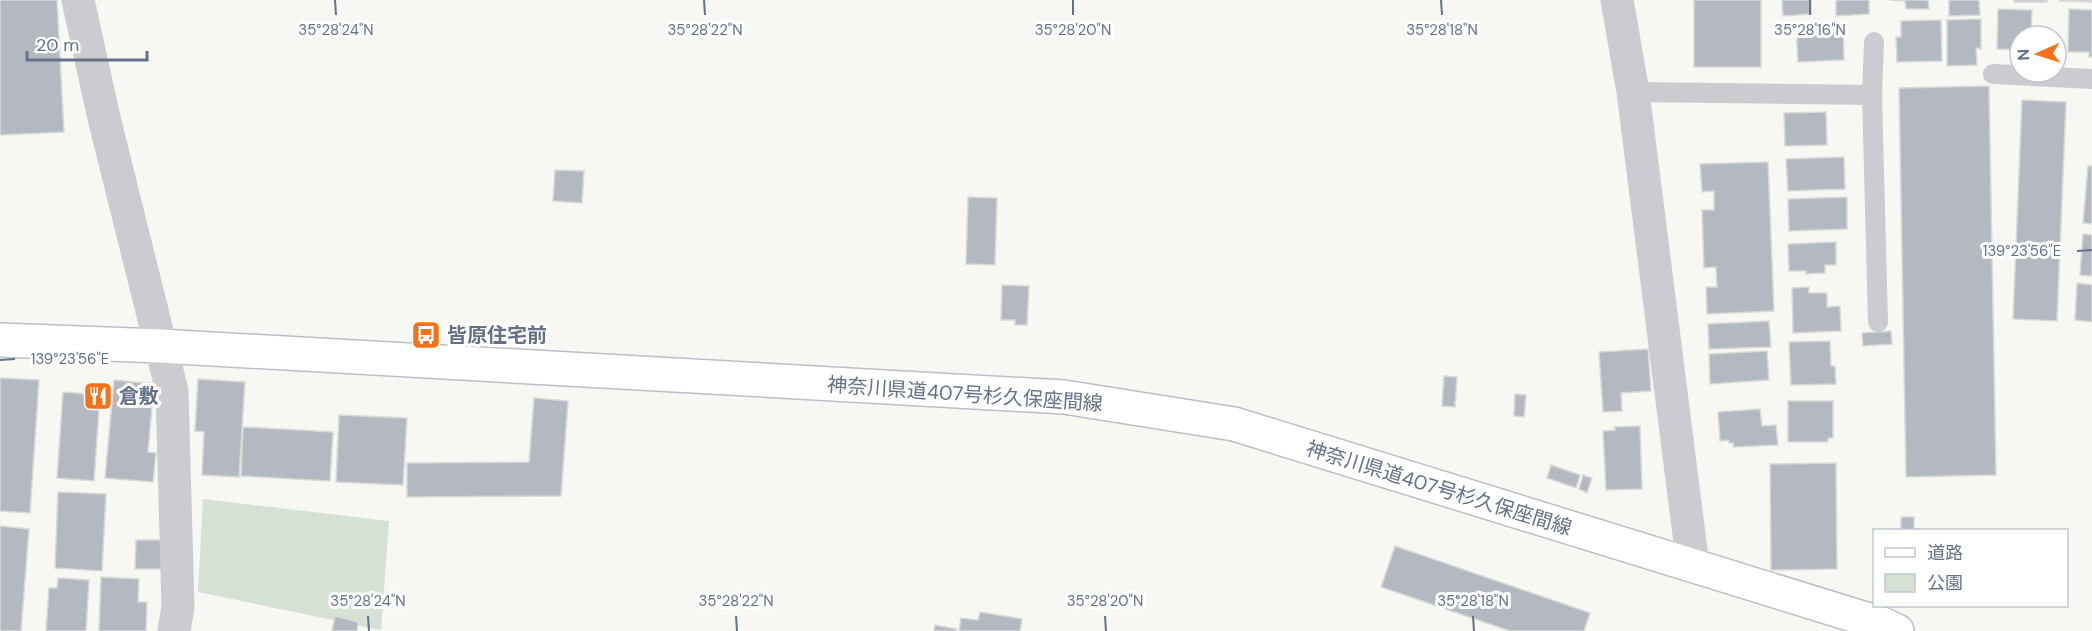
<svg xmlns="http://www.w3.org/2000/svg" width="2092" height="631" font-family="'DM Sans','Noto Sans JP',sans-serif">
	<rect width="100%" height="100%" fill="#f7f8f4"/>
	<path fill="#d7e0d5" d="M203,499L389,521L381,630L198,592Z"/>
	<path fill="#b4b9c1" stroke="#d9d9d7" stroke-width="1.5" d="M0,0H57L64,132L0,135Z
		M1694,0H1761V67H1694Z
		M1782,0H1811V14L1783,16Z
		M1836,0H1869V14L1836,16Z
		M1889,0H1928L1929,9H1906L1905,1Z
		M1949,0H1979L1980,15L1949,16Z
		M2014,0H2047V2H2014Z
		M2060,0H2092V2L2060,1Z
		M1998,9L2032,10L2031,36H2020V50L1997,49Z
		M2069,9L2092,10V57H2089V52H2068Z
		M1981,19V49L1976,48L1977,65L1947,66V20Z
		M1941,20L1942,61L1897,62L1896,37H1901V21Z
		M1843,24L1844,60L1798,62L1796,26Z
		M1989,86L1996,475L1906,477L1899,88Z
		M2022,100L2066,102L2057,321L2013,319Z
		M1826,112L1827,145L1785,146L1784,113Z
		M1844,157L1845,189L1788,191L1786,159Z
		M1768,162L1774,311L1707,314L1706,287H1717L1716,267L1704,268L1702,210H1714V191L1702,192L1700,164Z
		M2088,166H2092V224L2083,223Z
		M555,170L584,171L582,203L553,201Z
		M968,197L997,198L995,265L966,264Z
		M1847,197V229L1789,231L1788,199Z
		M2083,234L2092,235V276L2080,275Z
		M1836,242V265H1825V273L1806,274V271H1789L1788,244Z
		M2077,283L2092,285V322L2075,320Z
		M1002,285L1029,286L1027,325H1015V320H1001Z
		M1809,287V293H1827V307L1840,306L1841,331L1793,333L1792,288Z
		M1769,321L1771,347L1709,349L1708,324Z
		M1891,331L1892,344L1863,346L1862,333Z
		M1830,341L1831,366H1835L1836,384L1791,385L1789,342Z
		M1648,349L1651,391L1621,393L1622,411L1603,412L1599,352Z
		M1767,351L1769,380L1710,384L1709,354Z
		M1444,376L1457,377L1455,407L1442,406Z
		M0,378L39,380L30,513L0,511Z
		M198,379L245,382L239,477L202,475L204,432L195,431Z
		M114,380L154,384L148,452L156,453L153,482L105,478Z
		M63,392L100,395L94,481L57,478Z
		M1515,394L1526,395L1524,417L1514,416Z
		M534,398L568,401L561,496L407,497V463L529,462Z
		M1788,401H1833V438H1828V442H1788Z
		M1760,409L1762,426L1776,425L1778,445L1734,447L1733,443H1729V440L1720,441L1718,412Z
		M339,415L407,418L403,485L336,482Z
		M1640,426L1642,489L1606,490L1603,431L1615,430L1614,427Z
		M243,427L333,432L330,481L241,476Z
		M1836,463L1837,569L1771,570L1770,464Z
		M1551,465L1580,475L1576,488L1547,478Z
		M1583,475L1592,478L1587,493L1579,489Z
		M58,492L106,494L102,571L55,568Z
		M1901,517H1914V530H1901Z
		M0,526L29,529L21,631H0Z
		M136,540H163V569H135Z
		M1395,546L1590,613L1584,631H1510L1381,587Z
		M101,577L139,579L138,602H147L146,631H99Z
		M58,578L89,580L86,631H46L49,588H57Z
		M980,612L1022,619L1020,631H959L961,618L978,620Z
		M335,616L358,622L357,631H332Z
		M935,625L956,629V631H934Z"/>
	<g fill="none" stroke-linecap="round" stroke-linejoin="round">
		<g stroke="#bbbfc5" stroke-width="36">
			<path id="secondary" d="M0,340L160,346L1064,397L1234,424L1882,624L1897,631"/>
		</g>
		<path stroke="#caccd0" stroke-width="20" d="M1993,74L2092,79
			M1633,92L1872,95L1874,42
			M1872,95L1878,322"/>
		<path stroke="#caccd0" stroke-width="33" d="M78,0L104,118L172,391L178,607L174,631
			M1617,0L1633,92L1693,566"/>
		<use href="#secondary" stroke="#fff" stroke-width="33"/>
	</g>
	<path fill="none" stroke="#647188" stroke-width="2" d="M335,0L336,15M704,0L705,15M1073,0V15M1441,0L1442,15M1810,0V15M2077,251L2092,250M0,360L15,359M368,616L369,631M736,616L737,631M1105,616L1106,631M1473,616L1474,631"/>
	<defs>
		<g id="bus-square" transform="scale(1.5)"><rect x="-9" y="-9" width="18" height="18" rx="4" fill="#f47318" stroke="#fff"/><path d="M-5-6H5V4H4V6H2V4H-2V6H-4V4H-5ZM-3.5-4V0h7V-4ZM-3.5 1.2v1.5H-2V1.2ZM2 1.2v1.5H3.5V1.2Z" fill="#fff"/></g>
		<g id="restaurant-square" transform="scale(1.5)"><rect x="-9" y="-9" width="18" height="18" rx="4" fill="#f47318" stroke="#fff"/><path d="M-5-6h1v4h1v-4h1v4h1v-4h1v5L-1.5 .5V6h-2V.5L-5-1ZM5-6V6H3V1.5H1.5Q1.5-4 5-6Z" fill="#fff"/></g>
	</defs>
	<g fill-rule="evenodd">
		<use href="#bus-square" x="426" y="335"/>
		<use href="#restaurant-square" x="98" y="396"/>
	</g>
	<g text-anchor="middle" stroke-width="6" stroke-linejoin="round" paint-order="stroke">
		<g font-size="20" font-weight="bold" fill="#647188" stroke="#fff" text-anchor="start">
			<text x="447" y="342">皆原住宅前</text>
			<text x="119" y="403">倉敷</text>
		</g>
		<g font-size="20" fill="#647188" stroke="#fff">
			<text transform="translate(965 394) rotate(4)" y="7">神奈川県道407号杉久保座間線</text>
			<text transform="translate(1439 488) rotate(17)" y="7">神奈川県道407号杉久保座間線</text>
		</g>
	</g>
	<g font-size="15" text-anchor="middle" fill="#647188" stroke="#fff" stroke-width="6" stroke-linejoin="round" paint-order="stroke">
		<text x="336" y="35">35°28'24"N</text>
		<text x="705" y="35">35°28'22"N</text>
		<text x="1073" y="35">35°28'20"N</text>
		<text x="1442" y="35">35°28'18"N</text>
		<text x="1810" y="35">35°28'16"N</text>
		<text x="2022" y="256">139°23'56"E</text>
		<text x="70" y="364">139°23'56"E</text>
		<text x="368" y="606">35°28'24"N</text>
		<text x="736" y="606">35°28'22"N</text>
		<text x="1105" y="606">35°28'20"N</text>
		<text x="1473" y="606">35°28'18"N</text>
	</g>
	<rect x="1873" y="529" width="195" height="78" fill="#ffffff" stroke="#c1c6cf" stroke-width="1.5"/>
	<rect x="1885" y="548" width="30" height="9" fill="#ffffff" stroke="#c1c6cf" stroke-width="1.5"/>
	<text x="1927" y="559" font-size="18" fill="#647188">道路</text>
	<rect x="1885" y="574" width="30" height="18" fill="#d7e0d5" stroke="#c1c6cf" stroke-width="1.5"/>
	<text x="1927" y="589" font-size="18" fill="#647188">公園</text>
	<g transform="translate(2038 54) rotate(267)"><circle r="28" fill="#ffffff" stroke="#c1c6cf" stroke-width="1.5"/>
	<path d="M0-4.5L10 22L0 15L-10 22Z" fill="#f47318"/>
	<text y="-9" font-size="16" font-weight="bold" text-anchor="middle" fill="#647188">N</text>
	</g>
	<path d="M27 51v9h120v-9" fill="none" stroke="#647188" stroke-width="3"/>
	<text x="36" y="51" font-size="18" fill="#647188" stroke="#ffffff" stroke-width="4.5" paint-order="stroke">20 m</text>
</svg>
